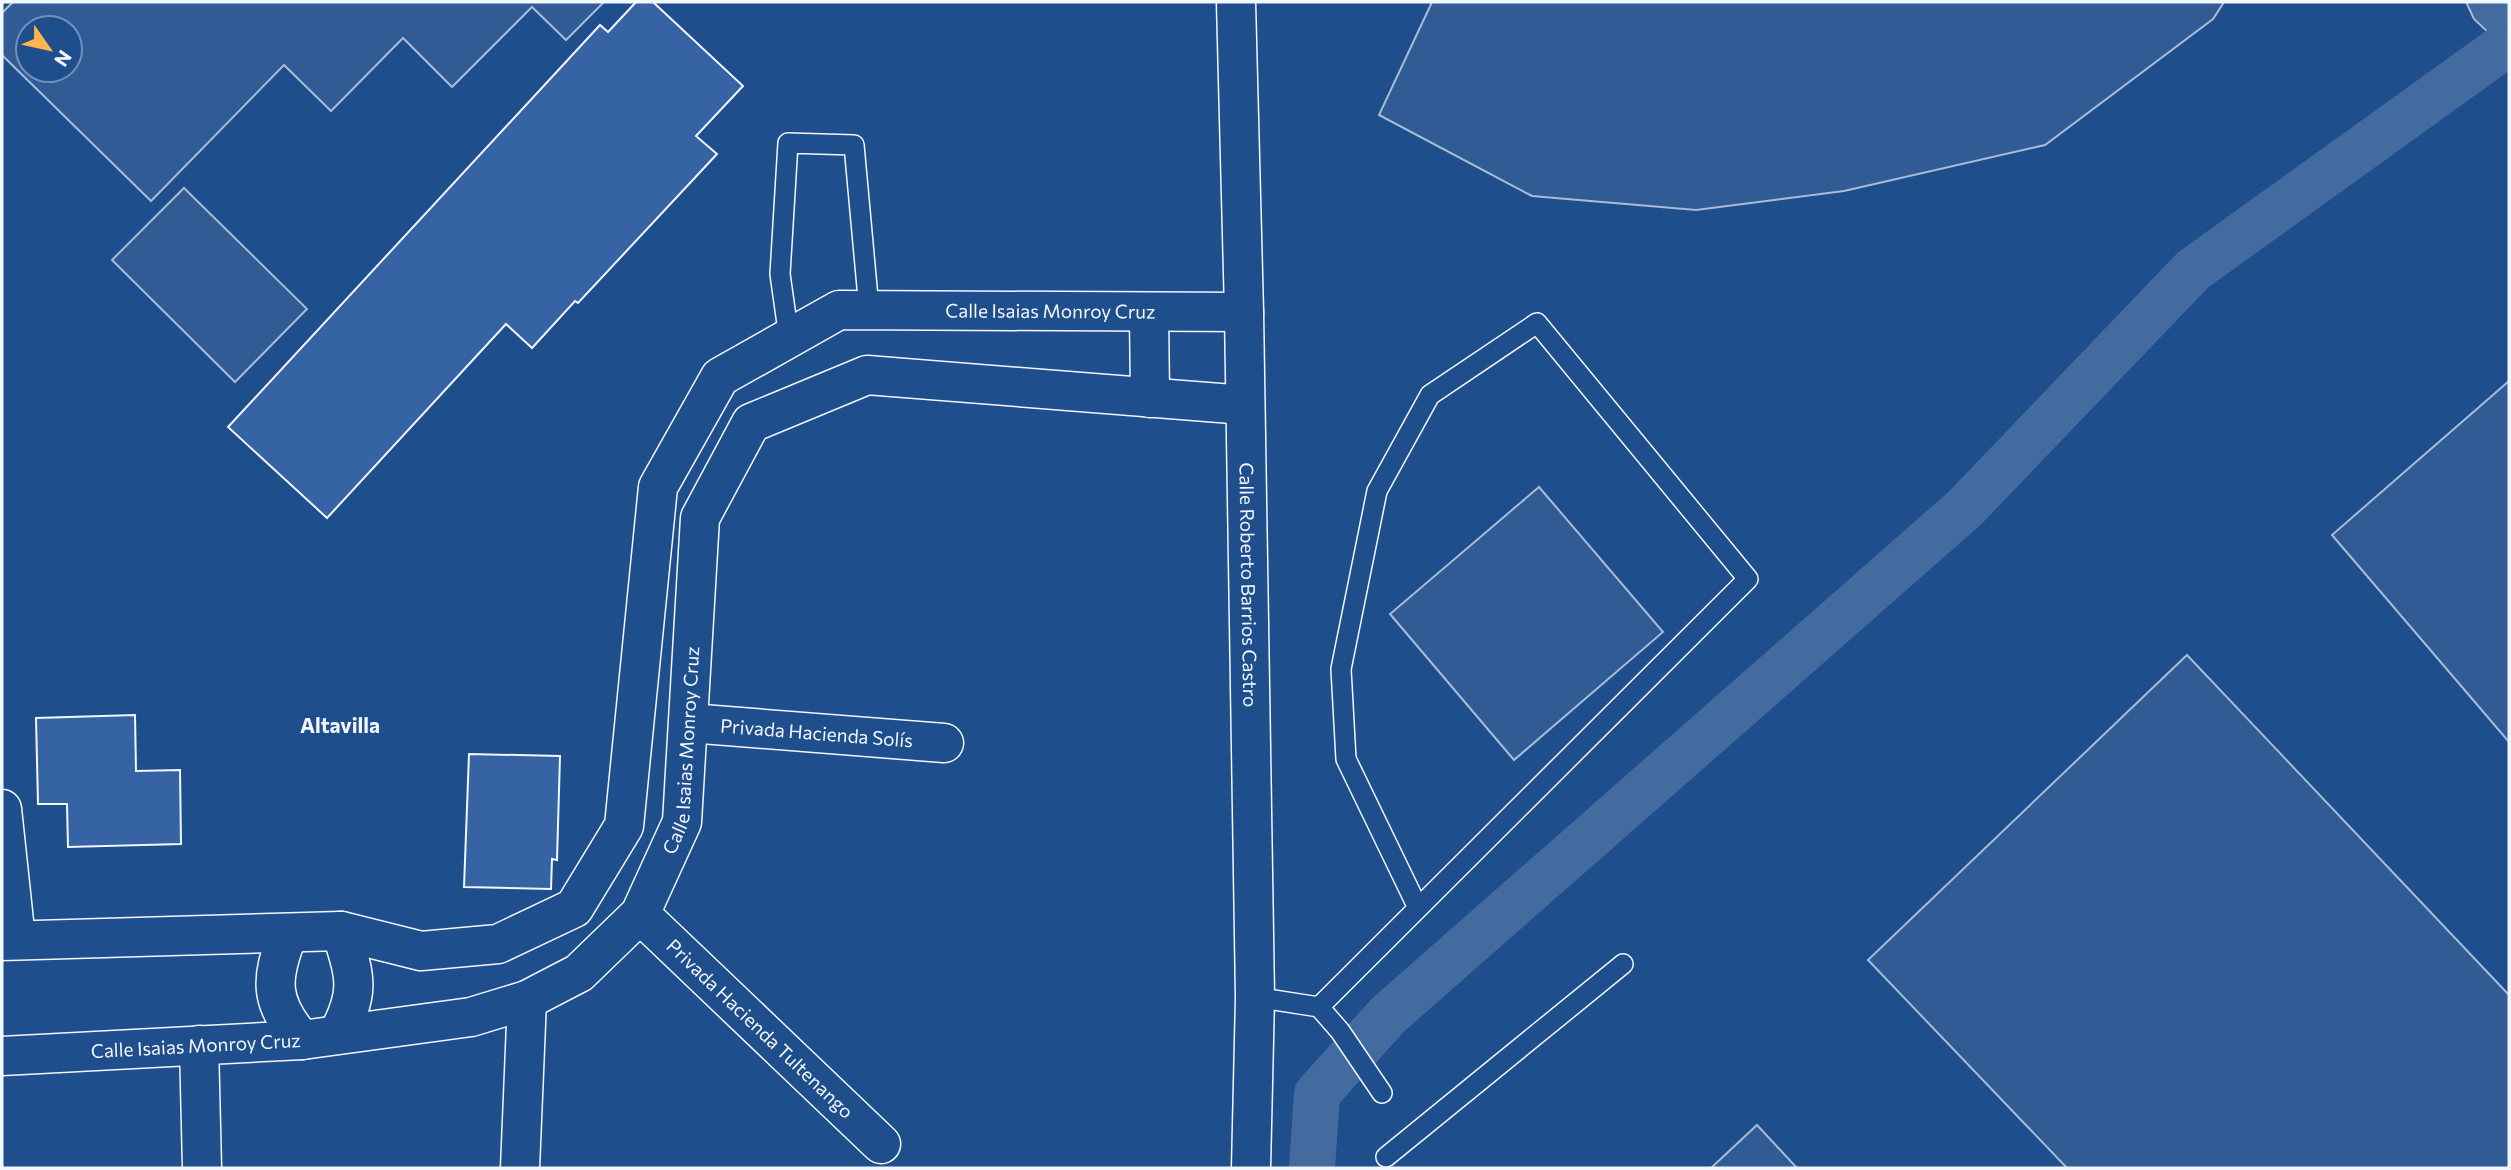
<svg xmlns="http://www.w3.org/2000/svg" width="2511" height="1170" font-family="Commissioner,sans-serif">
	<rect width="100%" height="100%" fill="#1f4e8c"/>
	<path fill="#305b95" stroke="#a8bbd7" stroke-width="2" fill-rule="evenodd" d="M13,2H604L566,40L532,7L452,87L403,38L331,111L284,65L151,201L2,55V13ZM28,28H70V70H28Z
		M1432,2H2224L2213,19L2045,145L1844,191L1696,210L1532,196L1379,115Z
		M184,188L307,309L235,382L112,260Z
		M2509,381V742L2332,535Z
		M1539,487L1663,632L1514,760L1390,614Z
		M2187,655L2509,995V1168H2067L1868,960Z
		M1757,1125L1797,1168H1711Z"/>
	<path fill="#446ba0" stroke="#a8bbd7" stroke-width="2" d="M2466,2H2509V52L2474,19Z"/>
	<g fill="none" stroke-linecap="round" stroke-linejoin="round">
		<path stroke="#446ba0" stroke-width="46" d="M1312,1168L1317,1094L1388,1015L1965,508L2193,270L2503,47"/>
	</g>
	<path fill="#3563a3" stroke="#f2f6ff" stroke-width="2" d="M636,2H653L743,86L696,136L717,154L578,303L575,301L532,348L506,324L327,518L228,427L600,25L608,32Z
		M135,715L136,771L180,770L181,844L68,847L67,804H38L36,718Z
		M469,754L560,756L557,860L552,859L551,889L464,887Z"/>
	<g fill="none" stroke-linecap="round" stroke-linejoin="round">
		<g stroke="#f2f6ff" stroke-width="22">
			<path id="lane" d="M789,338L780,274L788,143L854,145L869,309
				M1255,997L1319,1007L1748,579L1537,323L1430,395L1377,491L1341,669L1346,759L1418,908
				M1319,1007L1340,1031L1382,1093
				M1386,1157L1623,964"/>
		</g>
		<g stroke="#f2f6ff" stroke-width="41">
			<g id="street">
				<path id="s1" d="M1236,2L1244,312L1255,997L1251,1168"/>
				<path d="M1149,312L1150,398"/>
				<path id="s2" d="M689,723L944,743"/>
				<path d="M2,809L16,940"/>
				<path id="s3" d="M640,914L881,1144"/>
				<path d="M288,934C270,979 269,1002 302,1040"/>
				<path id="s4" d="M2,941L341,931L421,951L498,944L574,908L624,826L658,487L720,377L839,310L1244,312"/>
				<path d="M338,1034C361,991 355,976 341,931"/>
				<path d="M199,1045L202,1168"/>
				<path id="s5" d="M2,1056L302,1040L471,1017L527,1000L579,973L640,914L682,822L700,518L751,423L867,375L1245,405"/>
				<path d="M520,1168L527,1000"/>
			</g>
		</g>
		<use href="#lane" stroke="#1f4e8c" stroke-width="19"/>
		<use href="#street" stroke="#1f4e8c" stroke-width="38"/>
	</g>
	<g text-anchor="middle" stroke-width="5" stroke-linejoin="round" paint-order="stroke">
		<g font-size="19" fill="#f2f6ff" stroke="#1f4e8c">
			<text dy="7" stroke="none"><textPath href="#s4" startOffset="1494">Calle Isaias Monroy Cruz</textPath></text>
			<text dy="7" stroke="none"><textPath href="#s1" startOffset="583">Calle Roberto Barrios Castro</textPath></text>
			<text dy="7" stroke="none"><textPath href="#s2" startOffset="128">Privada Hacienda Solís</textPath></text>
			<text dy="7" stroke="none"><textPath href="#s5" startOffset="845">Calle Isaias Monroy Cruz</textPath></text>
			<text dy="7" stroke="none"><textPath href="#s3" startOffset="166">Privada Hacienda Tultenango</textPath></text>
			<text dy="7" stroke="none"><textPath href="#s5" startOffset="194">Calle Isaias Monroy Cruz</textPath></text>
		</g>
		<g font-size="21" font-weight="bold" fill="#f2f6ff" stroke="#1f4e8c">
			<text x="340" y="733">Altavilla</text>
		</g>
	</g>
	<rect width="2511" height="1170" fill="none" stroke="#f2f6ff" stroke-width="7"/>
	<g transform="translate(49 49) rotate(124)"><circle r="33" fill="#1f4e8c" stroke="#7391ba" stroke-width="2"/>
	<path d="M0-5L12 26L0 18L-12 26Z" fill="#ffb74d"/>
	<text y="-10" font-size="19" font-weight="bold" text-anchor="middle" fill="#f2f6ff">N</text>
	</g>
</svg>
